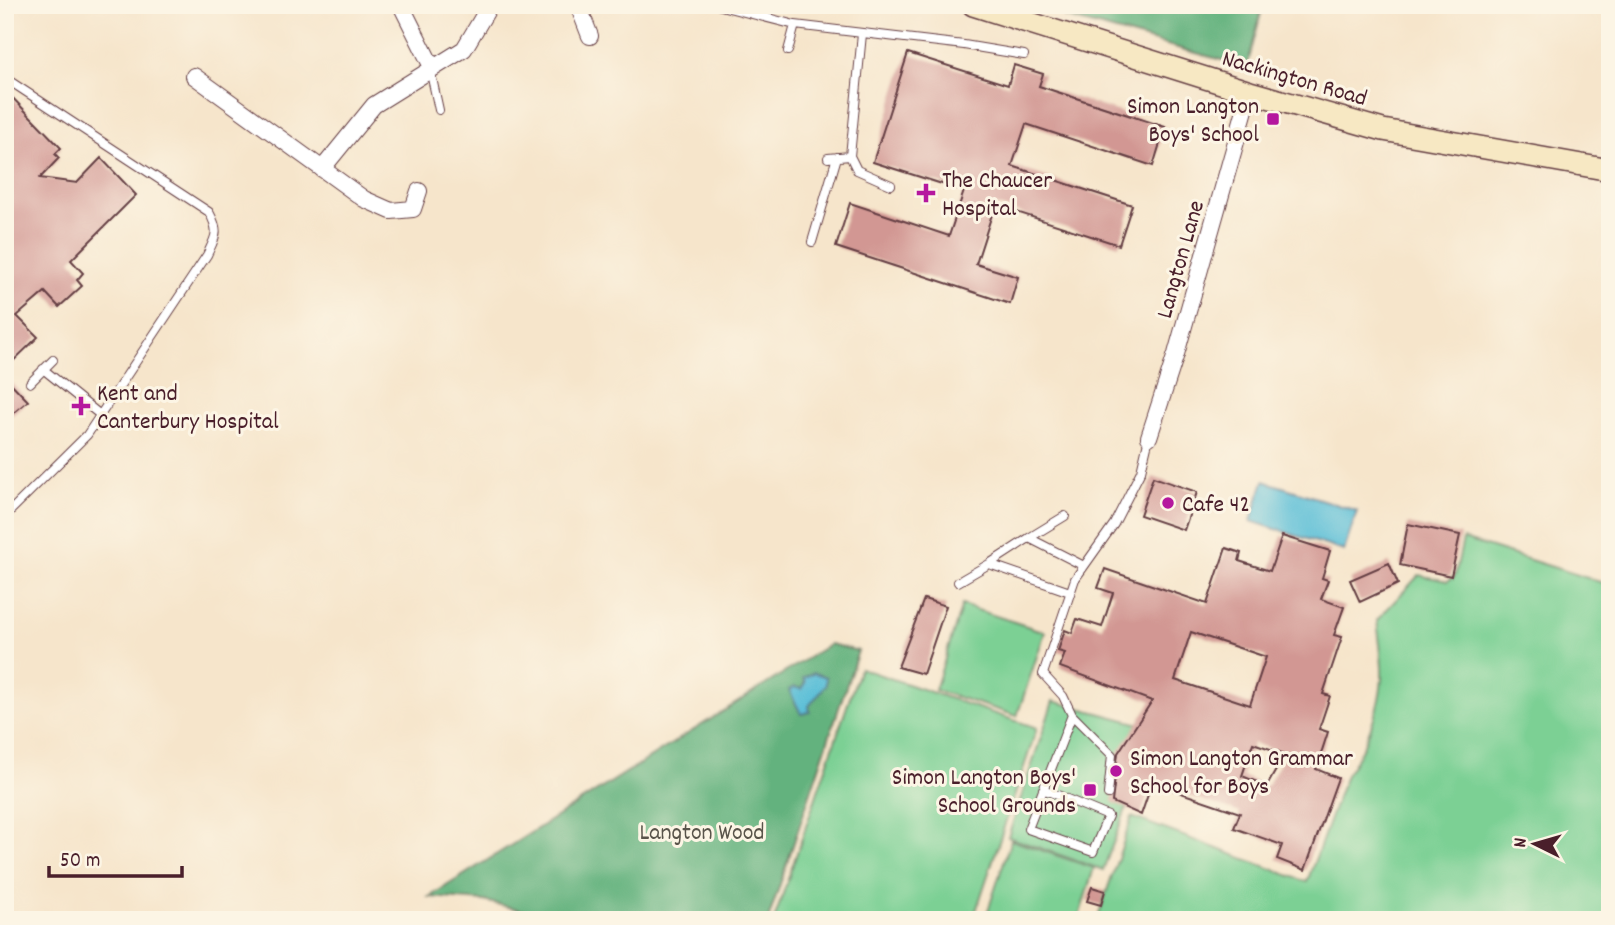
<svg xmlns="http://www.w3.org/2000/svg" width="1615" height="925" font-family="Dekko,sans-serif">
	<rect width="100%" height="100%" fill="#fcf5e5"/>
	<filter id="ink" filterUnits="userSpaceOnUse"><feTurbulence type="fractalNoise" baseFrequency=".0143" numOctaves="2"/><feDisplacementMap in="SourceGraphic" scale="14" xChannelSelector="R" yChannelSelector="G"/><feConvolveMatrix kernelMatrix="1 2 1 2 8 2 1 2 1" color-interpolation-filters="sRGB"/></filter>
	<filter id="wash" filterUnits="userSpaceOnUse"><feTurbulence type="fractalNoise" baseFrequency=".00686" numOctaves="4" result="noise"/><feDisplacementMap in="SourceGraphic" scale="28" xChannelSelector="R" yChannelSelector="G"/><feGaussianBlur stdDeviation="1.57" result="paint"/><feColorMatrix in="noise" values="0 0 0 0 0 0 0 0 0 0 0 0 0 0 0 0 0 1.4 0 .05"/><feComposite in="paint" operator="in"/></filter>
	<g filter="url(#wash)">
		<rect width="100%" height="100%" fill="#f6e5cb"/>
		<path fill="#7bd094" stroke="#627860" stroke-width="2" d="M1463,539L1610,585V920H1097L1132,817L1307,882L1346,775C1364,752 1380,709 1382,679C1383,660 1379,639 1377,620L1419,575L1447,581L1455,576Z
			M962,605L1045,632L1017,716L935,690Z
			M860,668L1037,728L973,920H774Z
			M1053,701L1144,725L1132,793L1103,870L1008,837Z
			M1011,840L1094,868L1078,920H985Z"/>
		<path fill="#64b27e" stroke="#576854" stroke-width="2" d="M1070,5H1263L1247,67L1065,17Z
			M830,644L858,651L768,920H564L484,901L429,897Z"/>
		<path fill="#59bed7" stroke="#526e81" stroke-width="2" d="M1264,481L1357,511L1344,551L1251,521Z
			M814,673L826,677V685L809,706L810,712L801,714L789,690L794,687L802,689L805,682L803,678Z"/>
		<g id="blocks">
			<path fill="#d29793" fill-rule="evenodd" d="M908,53L1008,85L1014,65L1043,74L1039,86L1165,127L1153,166L1026,124L1012,166L1132,205L1119,245L995,205L976,264L1018,277L1010,304L836,247L850,203L949,236L964,191L873,162Z
				M5,90L61,148L55,154L59,158L40,178L77,183L101,158L136,195L71,260L83,273L77,280L82,286L59,307L45,292L17,316L38,337L5,369Z
				M5,377L28,401L5,420Z
				M1153,477L1197,492L1184,530L1140,515Z
				M1408,524L1460,535L1451,576L1400,565Z
				M1282,536L1330,551L1322,578L1328,580L1321,599L1344,607L1334,635L1342,637L1323,694L1330,696L1319,729L1328,732L1316,769L1338,778L1305,870L1277,859L1282,845L1234,828L1240,813L1152,783L1141,815L1112,802L1118,753L1152,701L1060,667L1065,653L1058,651L1065,630L1072,633L1077,619L1102,627L1113,593L1098,588L1105,569L1207,604L1226,548L1241,553L1239,561L1270,571ZM1191,632L1266,657L1250,705L1175,680ZM1253,743L1285,754L1267,786L1242,776Z
				M1389,563L1398,584L1360,602L1350,580Z
				M924,599L946,606L923,674L898,667Z
				M1092,887L1105,891L1101,905L1087,901Z"/>
		</g>
	</g>
	<g filter="url(#ink)">
		<use href="#blocks" fill-opacity="0" stroke="#643d43" stroke-width="2"/>
		<g fill="none" stroke-linecap="round" stroke-linejoin="round">
			<g stroke="#643d43" stroke-width="10">
				<path id="service" d="M717,5L795,25L964,45L1024,55
					M862,34L850,156L857,170L891,185
					M788,51L795,25
					M430,69L439,110
					M5,78L209,212C220,232 216,236 207,255L87,435L5,516
					M828,158L850,156
					M812,242L837,157
					M43,369L99,414
					M30,383L53,360
					M1029,538L1065,516
					M958,582L989,564
					M1070,592L989,564L1029,538L1084,566
					M1072,715L1112,755L1108,794
					M1043,789L1108,816L1093,852L1028,829L1072,715L1063,696L1043,674L1075,579L1114,524L1141,471L1149,437"/>
			</g>
			<g stroke="#643d43" stroke-width="18">
				<path id="minor" d="M401,5L432,67
					M578,5L590,36
					M194,76L364,199L391,211L413,209L419,191
					M322,169L374,105L464,49L490,5
					M1149,437L1176,354L1250,92"/>
			</g>
			<g stroke="#643d43" stroke-width="24">
				<path id="secondary" d="M973,5L1250,92L1383,130L1610,170"/>
			</g>
			<use href="#service" stroke="#fff" stroke-width="8"/>
			<use href="#minor" stroke="#fff" stroke-width="16"/>
			<use href="#secondary" stroke="#f7e8c3" stroke-width="21"/>
		</g>
	</g>
	<g fill="#b5179e" stroke="#fcf5e5" stroke-width="2.5">
		<rect x="1266" y="112" width="14" height="14" rx="3.5"/>
		<path d="M922.5 182.5h7v7h7v7h-7v7h-7v-7h-7v-7h7z"/>
		<path d="M77.5 395.5h7v7h7v7h-7v7h-7v-7h-7v-7h7z"/>
		<circle cx="1168" cy="503" r="7"/>
		<circle cx="1116" cy="771" r="7"/>
		<rect x="1083" y="783" width="14" height="14" rx="3.5"/>
	</g>
	<g text-anchor="middle" stroke-width="6" stroke-linejoin="round" paint-order="stroke">
		<g font-size="24" fill="#4a1f2b" stroke="#fcf5e5">
			<text transform="translate(1295 77) rotate(16)" y="8">Nackington Road</text>
			<text transform="translate(1179 259) rotate(-74)" y="8">Langton Lane</text>
		</g>
		<g font-size="24" fill="#4a1f2b" stroke="#fcf5e5" text-anchor="start">
			<text x="1259" y="113" text-anchor="end">Simon Langton<tspan x="1259" dy="28">Boys' School</tspan></text>
			<text x="942" y="187">The Chaucer<tspan x="942" dy="28">Hospital</tspan></text>
			<text x="97" y="400">Kent and<tspan x="97" dy="28">Canterbury Hospital</tspan></text>
			<text x="1182" y="511">Cafe 42</text>
			<text x="1130" y="765">Simon Langton Grammar<tspan x="1130" dy="28">School for Boys</tspan></text>
			<text x="1076" y="784" text-anchor="end">Simon Langton Boys'<tspan x="1076" dy="28">School Grounds</tspan></text>
		</g>
		<g font-size="24" fill="#59544a" stroke="#fcf5e5">
			<text x="702" y="839">Langton Wood</text>
		</g>
	</g>
	<rect width="1615" height="925" fill="none" stroke="#fcf5e5" stroke-width="28"/>
	<g transform="translate(1535 844) rotate(275)" stroke="#fcf5e5" stroke-width="5" paint-order="stroke">
	<path d="M0-5L12 26L0 18L-12 26Z" fill="#4a1f2b"/>
	<text y="-10" font-size="19" font-weight="bold" text-anchor="middle" fill="#4a1f2b">N</text>
	</g>
	<path d="M49 866v10h133v-10" fill="none" stroke="#4a1f2b" stroke-width="3.5"/>
	<text x="60" y="866" font-size="21" fill="#4a1f2b" stroke="#fcf5e5" stroke-width="5" paint-order="stroke">50 m</text>
</svg>
